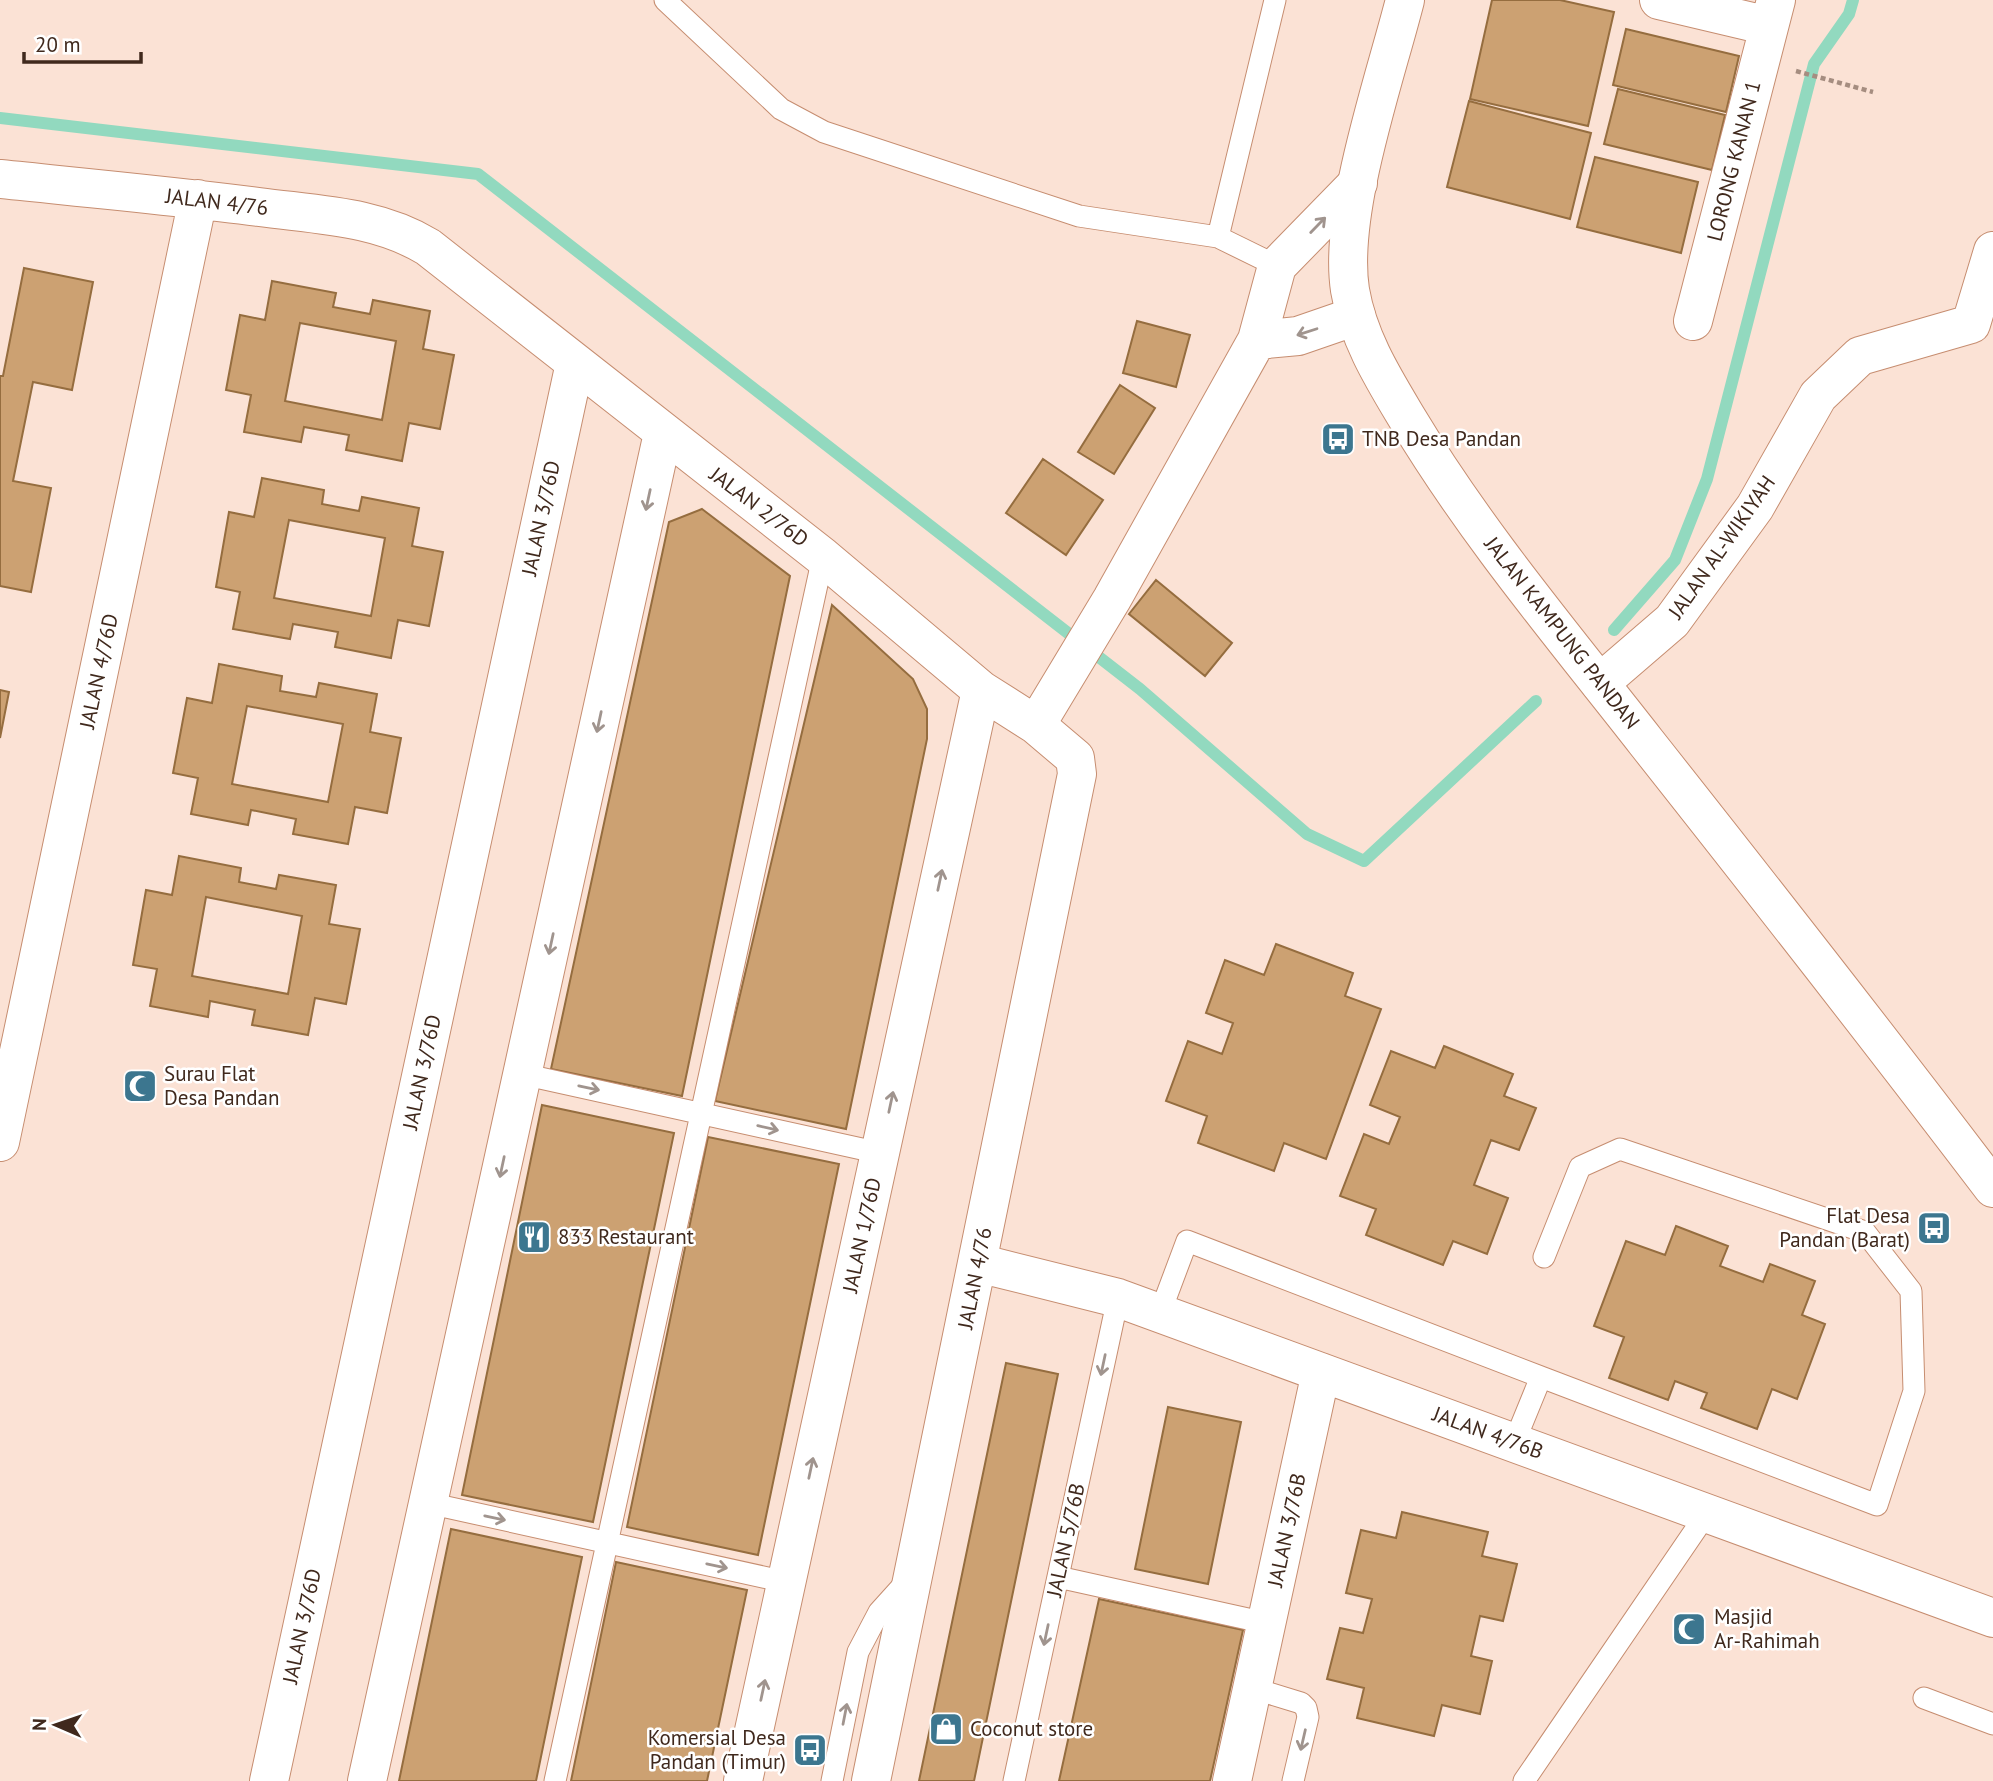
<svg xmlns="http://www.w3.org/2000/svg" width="1993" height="1781" font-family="'PT Sans',sans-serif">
	<rect width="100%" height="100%" fill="#fbe2d5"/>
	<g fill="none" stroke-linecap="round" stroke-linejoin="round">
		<path stroke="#92d9bf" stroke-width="12" d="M0,118L478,174L1140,689L1307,834L1364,861L1536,701
			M1614,630L1675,560L1707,479L1814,64L1849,14L1853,0"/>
	</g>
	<path fill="#cca172" stroke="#956d3f" stroke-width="2" fill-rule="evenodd" d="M1492,0H1560L1614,12L1588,126L1470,99Z
		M1626,29L1739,56L1726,112L1613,85Z
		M1618,89L1725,115L1712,170L1604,144Z
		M1469,101L1591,133L1570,219L1447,187Z
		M1595,157L1698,182L1681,253L1577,227Z
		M24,268L93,282L72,390L33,382L13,481L51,488L31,592L0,586V376H3Z
		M272,281L336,293L333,307L370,314L373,300L430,311L423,349L454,355L440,429L409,423L402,461L346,450L349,435L304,427L301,442L244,432L251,395L226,390L240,315L265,320ZM300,323L396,341L382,420L285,401Z
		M1137,321L1190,335L1176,387L1123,373Z
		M1120,385L1155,408L1114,474L1078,452Z
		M1043,459L1103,500L1066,555L1006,513Z
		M262,478L324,490L322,504L359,511L362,497L419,508L412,546L443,552L429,626L398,620L391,658L335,647L338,632L293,624L290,639L233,629L240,592L216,587L229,512L254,517ZM289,520L385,538L371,616L274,598Z
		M702,509L790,576L682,1096L551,1069L669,522Z
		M1156,580L1232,643L1205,676L1129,614Z
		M832,605L913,679L927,709V739L846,1129L715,1101Z
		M219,664L282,676L280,691L316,697L319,683L377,694L370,732L401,738L387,813L355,807L348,844L293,834L296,819L251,810L248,825L191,814L198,778L173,773L187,698L212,703ZM247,706L343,724L328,802L232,784Z
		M0,690L9,692L0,738Z
		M179,856L241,868L239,882L276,889L279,875L336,885L329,924L360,929L346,1004L315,998L308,1035L252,1025L255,1010L210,1001L208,1017L150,1006L157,969L133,965L146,890L172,895ZM206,897L302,916L288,994L192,976Z
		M1276,944L1353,973L1345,996L1381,1009L1326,1159L1284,1143L1274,1171L1198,1143L1207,1116L1166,1101L1188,1041L1222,1054L1233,1023L1206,1013L1225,960L1264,975Z
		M1444,1046L1513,1074L1504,1096L1536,1108L1519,1150L1491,1140L1474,1185L1508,1198L1487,1254L1453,1241L1443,1265L1366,1235L1376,1209L1340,1196L1364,1134L1389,1144L1400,1117L1370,1105L1391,1051L1435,1068Z
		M542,1105L674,1133L593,1522L462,1495Z
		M708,1137L839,1164L758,1555L627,1527Z
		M1676,1226L1728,1246L1720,1266L1763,1282L1770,1264L1815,1281L1802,1315L1825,1324L1797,1399L1772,1389L1757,1429L1701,1408L1707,1393L1675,1381L1668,1400L1609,1378L1624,1337L1594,1326L1626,1241L1665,1255Z
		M1006,1363L1058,1374L974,1781H919Z
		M1168,1407L1241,1422L1208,1584L1135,1569Z
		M1402,1512L1488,1532L1482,1556L1517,1564L1503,1621L1480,1616L1471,1656L1492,1661L1480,1714L1442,1705L1434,1736L1357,1718L1364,1688L1327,1679L1340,1628L1363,1633L1372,1599L1346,1593L1361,1530L1396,1538Z
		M451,1529L582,1557L536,1781H399Z
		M616,1562L747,1590L707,1781H571Z
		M1099,1599L1243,1630L1210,1781H1059Z"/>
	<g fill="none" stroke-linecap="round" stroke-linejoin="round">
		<g stroke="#c68d70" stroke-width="23">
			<path id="lane" d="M665,0L781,109L824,132L1079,216L1218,237L1277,266
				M1218,237L1275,0
				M522,1074L880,1153
				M1160,1313L1187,1241L1541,1377L1514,1443
				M1541,1377L1877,1505L1914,1391L1911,1291L1865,1232L1620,1149L1580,1167L1544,1257
				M428,1503L786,1582
				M1058,1577L1266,1623
				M1252,1688L1301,1703L1306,1708L1308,1717L1293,1781
				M1924,1698L1993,1724
				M555,1781L823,557
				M832,1781L858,1652L879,1612L907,1581
				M1014,1781L1118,1298
				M1524,1781L1707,1513"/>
		</g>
		<g stroke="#c68d70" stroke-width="40">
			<path id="street" d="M1659,0L1769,26
				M0,179C87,188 173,196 259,207C318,215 377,216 428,247L823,557L981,690L1036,725L1075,758L1077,774L871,1781
				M1693,321L1776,0
				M1257,340L1298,336L1356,316
				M1600,683L1672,621L1755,507L1818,396L1860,356L1971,324L1993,251
				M1036,725L1112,599L1257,340L1277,266L1358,183
				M0,1142L198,199
				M978,1263L1118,1298L1993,1618
				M269,1781L575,363
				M367,1781L663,433
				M743,1781L981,690
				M1232,1781L1321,1372"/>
		</g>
		<g stroke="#c68d70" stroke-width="40">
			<path id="secondary" d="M1405,0C1385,79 1338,212 1350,290C1358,338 1383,378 1407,418C1476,533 1564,637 1646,742C1763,890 1879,1038 1993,1188"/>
		</g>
		<path stroke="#a58d80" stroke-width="4.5" stroke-dasharray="5 3.5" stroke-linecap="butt" d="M1796,71L1873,92"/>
		<use href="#lane" stroke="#fff" stroke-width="21"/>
		<use href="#street" stroke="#fff" stroke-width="38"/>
		<use href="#secondary" stroke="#fff" stroke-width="38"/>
	</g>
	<defs><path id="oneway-shaft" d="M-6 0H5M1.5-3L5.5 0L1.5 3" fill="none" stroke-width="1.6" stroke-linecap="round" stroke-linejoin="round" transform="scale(1.75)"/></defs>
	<g stroke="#a0948e">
		<use href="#oneway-shaft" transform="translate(1318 225) rotate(-46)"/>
		<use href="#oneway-shaft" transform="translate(1307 332) rotate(162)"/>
		<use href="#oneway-shaft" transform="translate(648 500) rotate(102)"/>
		<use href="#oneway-shaft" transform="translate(599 722) rotate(102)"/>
		<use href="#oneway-shaft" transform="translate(940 880) rotate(-78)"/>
		<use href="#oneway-shaft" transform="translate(551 944) rotate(102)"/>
		<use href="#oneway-shaft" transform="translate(589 1088) rotate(12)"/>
		<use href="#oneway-shaft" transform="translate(891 1102) rotate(-78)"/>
		<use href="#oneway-shaft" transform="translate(768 1128) rotate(13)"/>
		<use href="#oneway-shaft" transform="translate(502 1167) rotate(102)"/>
		<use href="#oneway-shaft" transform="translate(1103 1365) rotate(102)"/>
		<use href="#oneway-shaft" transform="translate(811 1468) rotate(-78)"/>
		<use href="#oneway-shaft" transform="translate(495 1518) rotate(12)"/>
		<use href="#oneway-shaft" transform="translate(717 1566) rotate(12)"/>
		<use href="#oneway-shaft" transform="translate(1046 1635) rotate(102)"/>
		<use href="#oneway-shaft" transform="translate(763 1690) rotate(-78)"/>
		<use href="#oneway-shaft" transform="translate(845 1714) rotate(-79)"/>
		<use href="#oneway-shaft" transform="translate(1303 1740) rotate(103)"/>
	</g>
	<defs>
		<g id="bus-square" transform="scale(1.75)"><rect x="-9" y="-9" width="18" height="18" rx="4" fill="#3c768f" stroke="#fff"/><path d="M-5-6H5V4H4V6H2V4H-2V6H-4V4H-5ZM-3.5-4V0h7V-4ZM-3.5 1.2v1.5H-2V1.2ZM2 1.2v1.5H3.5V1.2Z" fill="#fff"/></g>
		<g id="mosque-square" transform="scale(1.75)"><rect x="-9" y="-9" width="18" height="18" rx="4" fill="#3c768f" stroke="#fff"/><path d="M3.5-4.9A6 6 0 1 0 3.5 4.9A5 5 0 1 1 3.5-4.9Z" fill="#fff"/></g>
		<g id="restaurant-square" transform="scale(1.75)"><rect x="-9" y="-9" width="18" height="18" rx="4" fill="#3c768f" stroke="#fff"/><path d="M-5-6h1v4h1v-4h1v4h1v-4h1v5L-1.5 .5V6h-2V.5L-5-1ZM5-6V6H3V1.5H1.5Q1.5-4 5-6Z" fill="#fff"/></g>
		<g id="shop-square" transform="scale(1.75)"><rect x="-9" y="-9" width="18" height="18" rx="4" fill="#3c768f" stroke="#fff"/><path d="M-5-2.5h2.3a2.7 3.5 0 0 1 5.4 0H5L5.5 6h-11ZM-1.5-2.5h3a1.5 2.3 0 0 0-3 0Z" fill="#fff"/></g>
	</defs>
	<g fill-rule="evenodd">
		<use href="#bus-square" x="1338" y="439"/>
		<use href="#mosque-square" x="140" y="1086"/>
		<use href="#bus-square" x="1934" y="1228"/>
		<use href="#restaurant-square" x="534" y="1237"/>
		<use href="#mosque-square" x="1689" y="1629"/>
		<use href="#shop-square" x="946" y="1729"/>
		<use href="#bus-square" x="810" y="1750"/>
	</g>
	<g text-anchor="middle" stroke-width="5" stroke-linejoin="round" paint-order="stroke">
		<g font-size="21" fill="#40291d" stroke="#fff">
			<text transform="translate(1734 161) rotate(-76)" y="7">LORONG KANAN 1</text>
			<text transform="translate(217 202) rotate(7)" y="7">JALAN 4/76</text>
			<text transform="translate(759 507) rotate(37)" y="7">JALAN 2/76D</text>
			<text transform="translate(541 518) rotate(-78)" y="7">JALAN 3/76D</text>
			<text transform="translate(1722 547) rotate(-55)" y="7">JALAN AL-WIKIYAH</text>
			<text transform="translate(1562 633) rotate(52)" y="7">JALAN KAMPUNG PANDAN</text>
			<text transform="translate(99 671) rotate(-78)" y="7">JALAN 4/76D</text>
			<text transform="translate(422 1072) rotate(-78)" y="7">JALAN 3/76D</text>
			<text transform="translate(862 1235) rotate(-78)" y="7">JALAN 1/76D</text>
			<text transform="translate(975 1278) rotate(-79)" y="7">JALAN 4/76</text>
			<text transform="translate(1488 1433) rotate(20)" y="7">JALAN 4/76B</text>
			<text transform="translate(1287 1530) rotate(-78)" y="7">JALAN 3/76B</text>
			<text transform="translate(1066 1540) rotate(-78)" y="7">JALAN 5/76B</text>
			<text transform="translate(302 1626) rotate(-78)" y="7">JALAN 3/76D</text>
		</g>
		<g font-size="21" fill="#40291d" stroke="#fff" text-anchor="start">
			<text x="1362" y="446">TNB Desa Pandan</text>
			<text x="164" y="1081">Surau Flat<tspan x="164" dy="24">Desa Pandan</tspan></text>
			<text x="1910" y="1223" text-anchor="end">Flat Desa<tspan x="1910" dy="24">Pandan (Barat)</tspan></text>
			<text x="558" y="1244">833 Restaurant</text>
			<text x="1714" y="1624">Masjid<tspan x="1714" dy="24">Ar-Rahimah</tspan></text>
			<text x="970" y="1736">Coconut store</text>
			<text x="786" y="1745" text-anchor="end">Komersial Desa<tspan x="786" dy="24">Pandan (Timur)</tspan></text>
		</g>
	</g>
	<g transform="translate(56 1725) rotate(272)" stroke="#ffffff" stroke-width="5" paint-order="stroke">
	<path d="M0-5L12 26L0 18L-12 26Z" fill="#40291d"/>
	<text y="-10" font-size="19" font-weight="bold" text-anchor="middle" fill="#40291d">N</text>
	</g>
	<path d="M24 52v10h117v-10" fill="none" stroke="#40291d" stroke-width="3.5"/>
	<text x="35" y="52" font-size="21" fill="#40291d" stroke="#ffffff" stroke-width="5" paint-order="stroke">20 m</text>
</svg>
